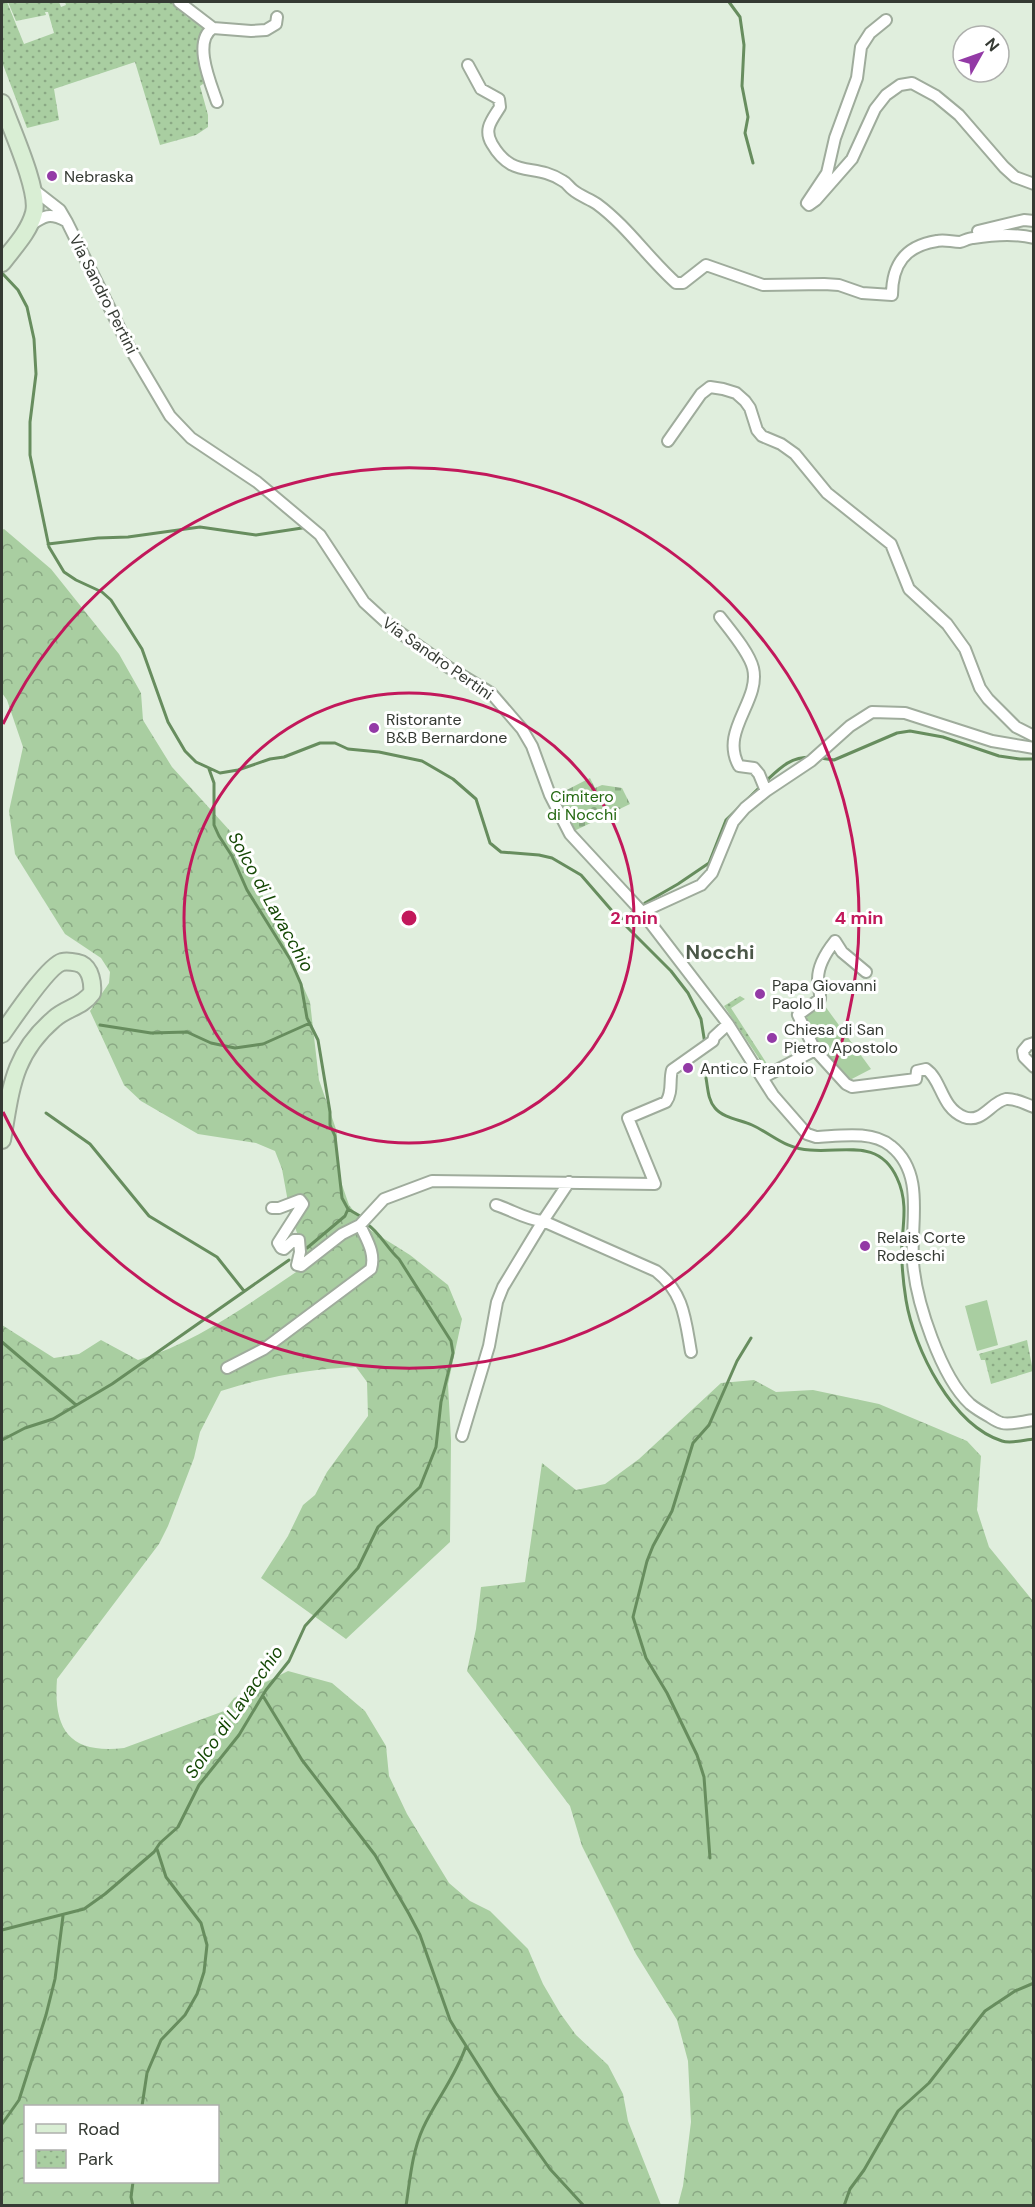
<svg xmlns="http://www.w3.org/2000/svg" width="1035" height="2207" font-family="'DM Sans',sans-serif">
	<defs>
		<pattern id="forest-crowns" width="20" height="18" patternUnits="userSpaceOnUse" patternTransform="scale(1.5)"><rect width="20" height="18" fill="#a9cea1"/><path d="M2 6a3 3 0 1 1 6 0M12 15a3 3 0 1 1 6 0" fill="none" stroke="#8aa884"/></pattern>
		<pattern id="cemetery-stones" width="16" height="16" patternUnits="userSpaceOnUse" patternTransform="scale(1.5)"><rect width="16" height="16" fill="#a9cea1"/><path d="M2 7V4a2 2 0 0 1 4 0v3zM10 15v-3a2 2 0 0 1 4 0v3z" fill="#8aa884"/></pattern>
		<pattern id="park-dots" width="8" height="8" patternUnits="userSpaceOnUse" patternTransform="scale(1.5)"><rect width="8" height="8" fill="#a9cea1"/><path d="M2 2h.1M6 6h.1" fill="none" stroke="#8aa884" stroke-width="1.8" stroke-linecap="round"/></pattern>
	</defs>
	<rect width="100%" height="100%" fill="#e0eedd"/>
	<path fill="url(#forest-crowns)" fill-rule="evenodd" d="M4,529L51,569L119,654L141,693L143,720L172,767L231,832L242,849L310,1002L319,1080L337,1132L336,1150L340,1179L349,1205L367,1228L410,1255L448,1285L462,1319L448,1384L451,1440L450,1542L346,1639L261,1578L288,1536L303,1505L315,1495L327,1472L368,1416L367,1382L356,1367C310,1369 264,1377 221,1391L200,1432L194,1458L168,1526L159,1544L57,1679C53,1730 70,1754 124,1748L224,1711L234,1698L288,1671L332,1683L365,1711L386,1746L389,1776L407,1814L449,1883L470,1901L490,1911L528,1949L543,1984L560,2013L576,2035L608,2065L623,2094L628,2121L661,2205H2V1325L54,1358L79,1354L101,1340L138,1360C200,1341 254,1300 308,1264L290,1213L282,1169L275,1151L256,1143L198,1134L141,1101L124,1085L90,1011L109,983L110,972L101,958L65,934L15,854L9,811L23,747L7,700L2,693V530ZM26,2106H218V2182H26Z
		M754,1380L776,1392L813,1390L879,1404L967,1441L981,1456L977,1510L989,1547L1033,1601V2205H678L683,2186L691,2122L688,2061L677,2020L636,1954L582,1846L570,1806L467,1671L476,1629L481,1587L525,1582L542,1463L576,1490L605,1484L639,1459L721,1383Z"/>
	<path fill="url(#cemetery-stones)" d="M590,778L595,788L602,785L622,788L630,804L572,832L558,804L561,803L557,795Z"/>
	<path fill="url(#park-dots)" d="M2,2H7L24,44L54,33L48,12H45L46,15L16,21L8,2H59L61,7L66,5L65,2H80L81,3L87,2H172L187,17L204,27L198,52L206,82L200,86L208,115V127L196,135L160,145L135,62L54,89L59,120L27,128L2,62Z
		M740,996L745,999L731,1008L769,1067L766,1069L724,1006Z
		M1027,1340L1033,1371L991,1384L985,1360H981L979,1354Z"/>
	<path fill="#a9cea1" d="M822,1002L871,1069L846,1082L800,1020Z
		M987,1300L998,1345L977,1351L965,1306Z"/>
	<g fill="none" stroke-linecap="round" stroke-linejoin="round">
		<path stroke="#678d5e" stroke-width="3" d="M729,2L740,17L744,45L742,86L748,117L745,133L753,163
			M2,273L18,290L27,307L34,339L36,374L30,422V455L49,547L64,572L76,580L102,592L111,600L142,649L168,722L185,751L196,762L220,773L238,770L270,759L284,757L320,743H335L348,749L379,752L422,761L453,779L476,799L490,843L501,852L539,855L552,858L581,875L620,920L671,971L688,993L701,1019L705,1044
			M48,544L98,538L128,537L200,527L256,535L302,528
			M820,758L834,760L897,733L910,731L943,737L999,756L1020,759H1034
			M209,769L214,783V825L219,836L232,856L247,890L290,959L301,984L307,1018L318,1040L330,1112V1125L335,1136L342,1198L348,1209L360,1216
			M766,781C780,768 790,757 811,757
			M645,903L678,884L709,863L726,820L761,786
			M620,920L631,913
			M100,1025L151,1033L187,1032L211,1043L235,1048L263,1044L310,1023
			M706,1078C708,1089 708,1100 715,1108C723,1118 741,1120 752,1125C772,1134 785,1149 810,1150C844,1153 879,1138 897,1178C907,1199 904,1219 902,1241C901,1260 903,1281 906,1300C914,1349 952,1425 1002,1441C1011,1444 1024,1440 1034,1439
			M46,1113L90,1144L149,1216L217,1257L244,1291
			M307,1248L345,1216L348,1209
			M2,1342L76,1405
			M2,1440L25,1428L53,1419L112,1384L289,1260
			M263,1696L302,1760L375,1855L409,1914L420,1935L450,2020L456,2030L496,2093L550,2169L584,2206
			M710,1858L704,1777L697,1755L667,1693L646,1658L633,1617L647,1561L653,1546L672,1511L693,1443L709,1425L737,1361L751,1338
			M2,1930L84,1909L105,1894L154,1852L160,1843L178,1827L199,1785L239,1735L266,1690L289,1661L305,1626L358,1568L378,1527L420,1487L436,1447L441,1402L453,1353L451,1341L399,1259C387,1248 380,1233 367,1224
			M142,2106L147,2073L161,2040L185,2015L197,1994L204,1972L207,1945L201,1923L166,1877L157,1849
			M2,2124L19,2100L46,2015L55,1979L63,1916
			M133,2206L131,2197L133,2182
			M406,2206C410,2180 412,2152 423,2128C436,2100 456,2076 466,2046
			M844,2206L850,2189L864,2170L898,2111L929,2083L985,2011L1015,1991L1034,1983"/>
		<g stroke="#9fac9c" stroke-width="14">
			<path id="street" d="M179,2L213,28L251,31L266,30L276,24L277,17
				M886,20L870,33L861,47L857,78L835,138L827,173L807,203L809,205L816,200L852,159L875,109L886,95L900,85L912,83L936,96L959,115L1004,167L1015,177L1034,184
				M213,28C192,41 211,84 217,102
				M468,65L481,89L499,99L500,107C492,120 483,129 492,144C513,180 534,162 563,181C567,183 569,187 573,190C580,196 590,199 597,204C627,226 648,258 676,283H683L706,265L763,285L824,284L839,285L862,293L892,295C892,264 905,246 937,241C944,239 952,242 960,242C964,241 969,238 973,238C992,235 1015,233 1034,238
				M33,189L60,210L67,222L128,345L170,416L191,438L257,482L320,535L364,602L388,624L448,667L491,693L522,729L532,746L550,795L570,834L642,912L728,1024L773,1095L807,1134L816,1137C839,1136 872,1130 891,1146C926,1174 910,1224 913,1262C916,1302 941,1377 970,1404C976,1409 983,1413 990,1417C993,1419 998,1422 1002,1423C1011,1425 1024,1421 1034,1420
				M29,226C44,216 49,212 66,221
				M978,231L1024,220L1034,221
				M668,441L701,394L710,387L723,389L736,393L745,401L750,408L757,430L762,436L781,444L795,454L827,493L891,544L909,589L947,624L965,649L980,688L988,699L1016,727L1034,736
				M720,617C730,630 749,652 753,668C761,701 719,731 739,766L754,768L759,774L766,791
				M642,912L701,885L712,873L733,822L745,808L766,791L811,761L850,726L872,712L905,713L992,741L1034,748
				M866,972L842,952L835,941C827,951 818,966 818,979C817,986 821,992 820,999L798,1015L815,1050L846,1084L852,1087L916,1079L917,1071L926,1069C942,1080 941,1108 964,1117C982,1124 991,1102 1006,1099C1015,1098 1025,1104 1034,1107
				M1034,1043L1028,1045L1023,1051L1024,1057L1034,1067
				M762,1078L815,1050
				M496,1205C512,1210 527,1220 543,1221L656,1271C684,1293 685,1318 691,1352
				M272,1208H279L300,1200L303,1204L278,1243L281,1248L284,1249L294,1240H299L300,1252L297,1265L301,1266L342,1234L360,1225L384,1199L432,1181L655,1184L628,1118L666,1102C673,1092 669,1081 672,1070L713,1041L714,1037L728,1024
				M227,1368L264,1349L371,1269C376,1253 366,1239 360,1225
				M462,1436L489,1346L497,1302L503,1287L543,1221L569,1182"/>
		</g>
		<g stroke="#9fac9c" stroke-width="20">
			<path id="secondary" d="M2,103C10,126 40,191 34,213C29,232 14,247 2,263
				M2,1034C12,1020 48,966 62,962C67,961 76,962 81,964C91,969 93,984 92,993C82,1007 66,1008 54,1019C12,1055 11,1090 2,1140"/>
		</g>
		<use href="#street" stroke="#fff" stroke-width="10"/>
		<use href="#secondary" stroke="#d9eed4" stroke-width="16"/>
	</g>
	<g fill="none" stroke="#c2185b" stroke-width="3">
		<circle cx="409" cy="918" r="225"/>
		<path d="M3 724A450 450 0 1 1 3 1112"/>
	</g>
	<g fill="#933aa6" stroke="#fff" stroke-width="2">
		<circle cx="52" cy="176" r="6"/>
		<circle cx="374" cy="728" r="6"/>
		<circle cx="760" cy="994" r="6"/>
		<circle cx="772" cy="1038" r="6"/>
		<circle cx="688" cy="1068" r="6"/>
		<circle cx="865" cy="1246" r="6"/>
	</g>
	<g text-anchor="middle" stroke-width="6" stroke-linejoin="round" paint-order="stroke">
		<g font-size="16" fill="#353a33" stroke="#fff" text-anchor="start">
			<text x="64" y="182">Nebraska</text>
			<text x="386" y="725">Ristorante<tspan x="386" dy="18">B&amp;B Bernardone</tspan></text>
			<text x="772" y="991">Papa Giovanni<tspan x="772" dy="18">Paolo II</tspan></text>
			<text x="784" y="1035">Chiesa di San<tspan x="784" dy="18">Pietro Apostolo</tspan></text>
			<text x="700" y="1074">Antico Frantoio</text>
			<text x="877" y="1243">Relais Corte<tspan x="877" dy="18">Rodeschi</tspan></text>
		</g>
		<g font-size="16" fill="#353a33" stroke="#fff">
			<text transform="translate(104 294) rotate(63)" y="6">Via Sandro Pertini</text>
			<text transform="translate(438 658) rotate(35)" y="6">Via Sandro Pertini</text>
		</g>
		<g font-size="16" fill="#256912" stroke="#fff">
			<text x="582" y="802">Cimitero<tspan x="582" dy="18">di Nocchi</tspan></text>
		</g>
		<g font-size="18" font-style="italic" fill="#154805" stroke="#fff">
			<text transform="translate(271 902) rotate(61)" y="6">Solco di Lavacchio</text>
			<text transform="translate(234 1712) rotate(-55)" y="6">Solco di Lavacchio</text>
		</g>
		<g font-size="20" font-weight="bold" fill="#4b5748" stroke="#fff">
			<text x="720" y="959">Nocchi</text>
		</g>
	</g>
	<circle cx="409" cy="918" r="9" fill="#c2185b" stroke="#fff" stroke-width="3"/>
	<g font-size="18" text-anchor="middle" font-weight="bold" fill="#c2185b" stroke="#fff" stroke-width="6" stroke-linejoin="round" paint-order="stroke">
		<text x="634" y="924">2 min</text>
		<text x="859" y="924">4 min</text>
	</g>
	<rect width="1035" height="2207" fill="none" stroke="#353a33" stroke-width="6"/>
	<rect x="24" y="2105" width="195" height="78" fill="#ffffff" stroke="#aeb0ad" stroke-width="1.5"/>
	<rect x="36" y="2124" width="30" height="9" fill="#d9eed4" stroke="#aeb0ad" stroke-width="1.5"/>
	<text x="78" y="2135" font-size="18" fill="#353a33">Road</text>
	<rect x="36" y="2150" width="30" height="18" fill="url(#park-dots)" stroke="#aeb0ad" stroke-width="1.5"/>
	<text x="78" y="2165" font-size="18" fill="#353a33">Park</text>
	<g transform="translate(981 54) rotate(50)"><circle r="28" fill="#ffffff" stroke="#aeb0ad" stroke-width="1.5"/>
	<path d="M0-4.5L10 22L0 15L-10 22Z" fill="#933aa6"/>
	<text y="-9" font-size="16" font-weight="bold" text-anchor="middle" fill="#353a33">N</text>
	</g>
</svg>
